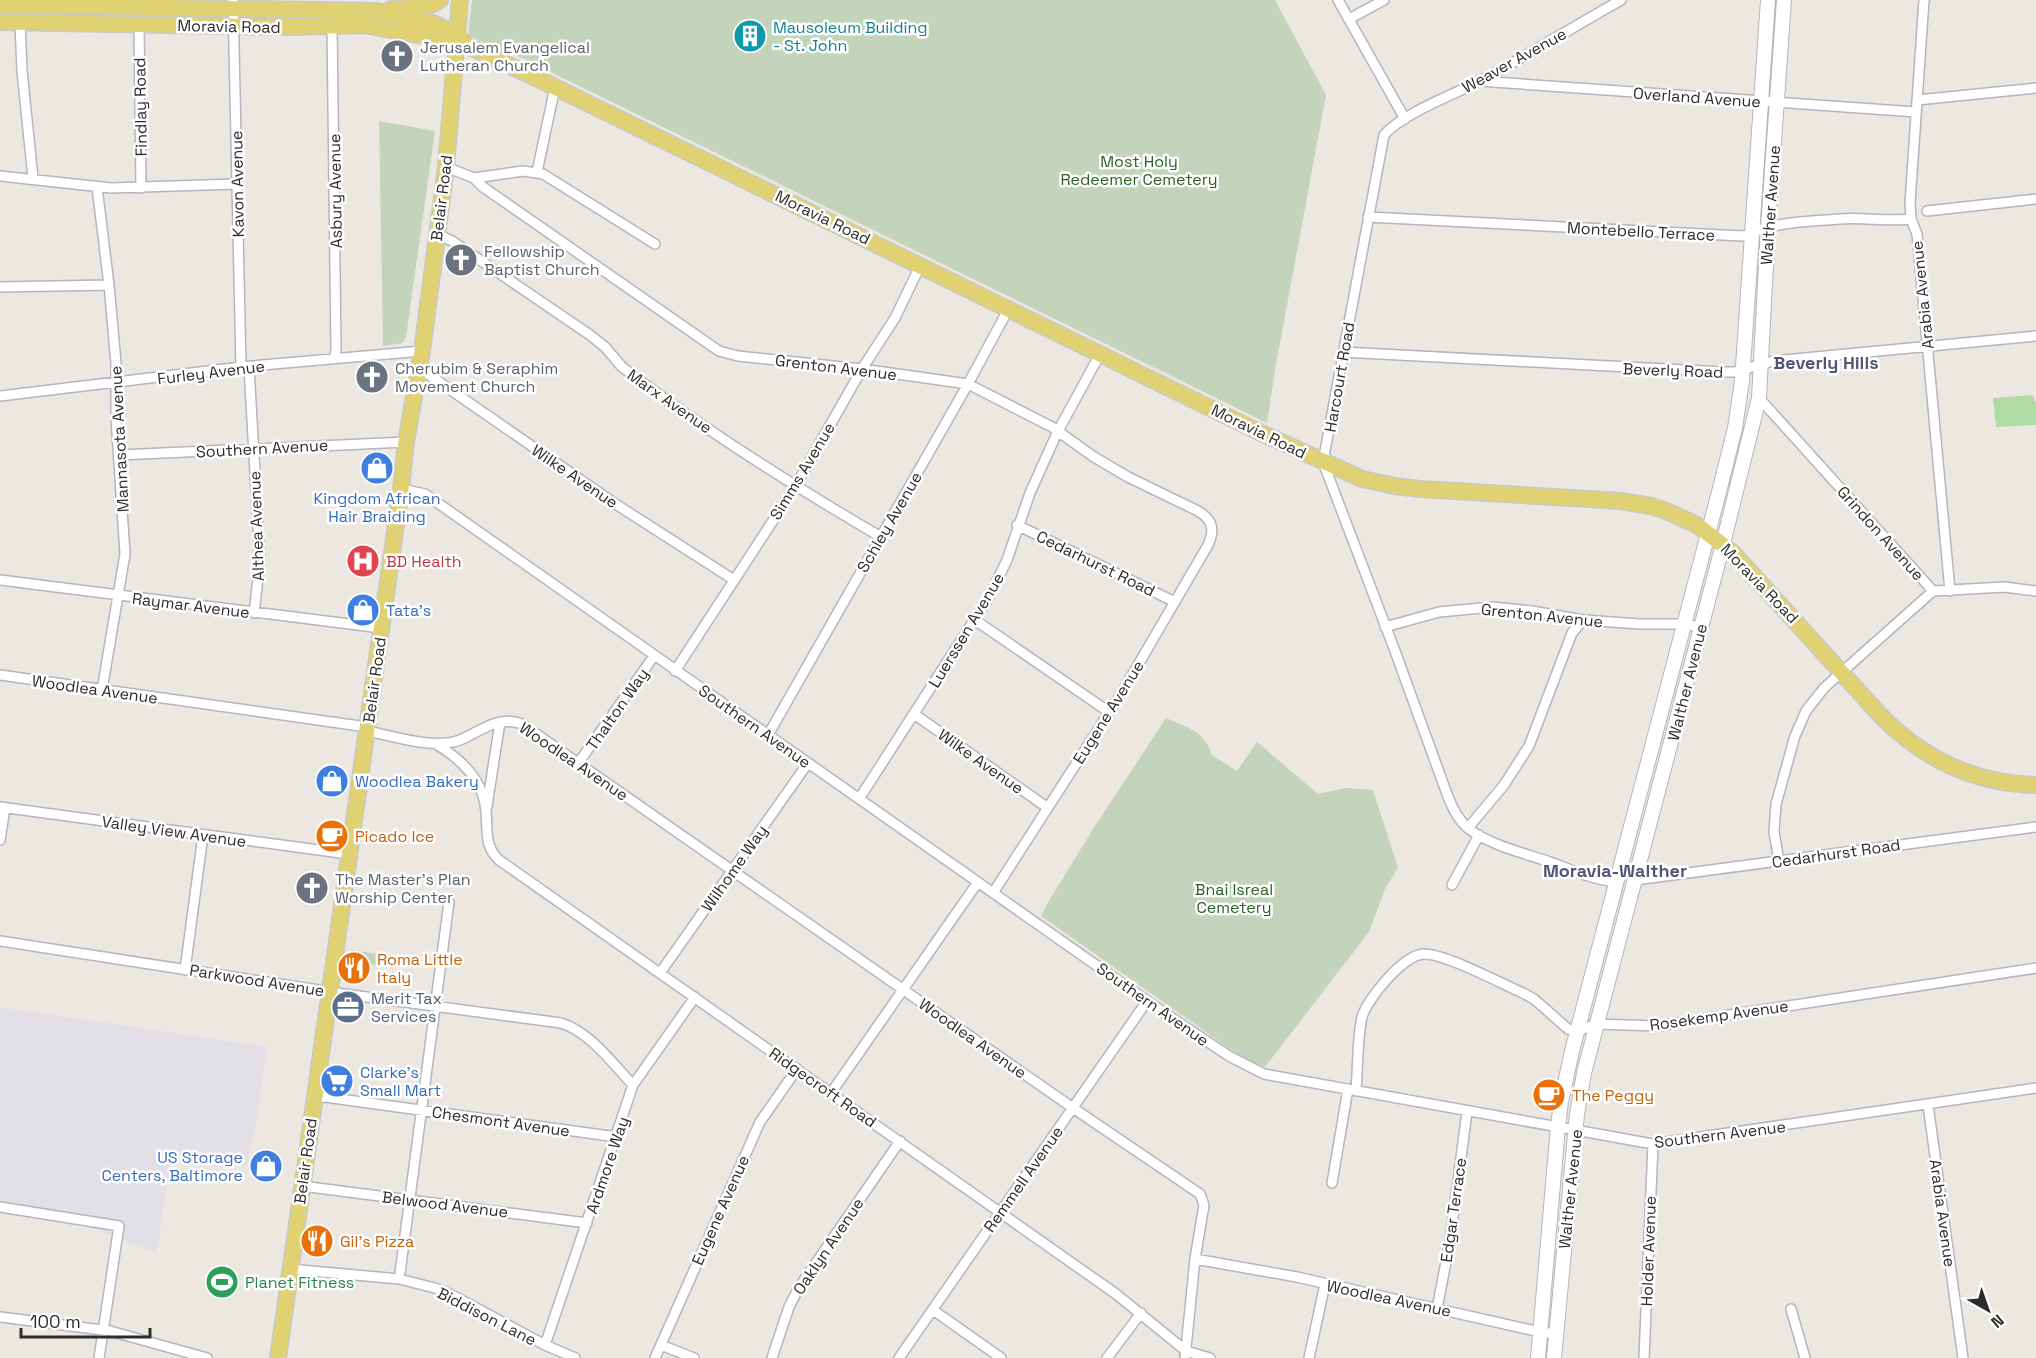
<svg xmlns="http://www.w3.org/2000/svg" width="2036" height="1358" font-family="'Space Grotesk',sans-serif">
	<rect width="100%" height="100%" fill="#ece8e1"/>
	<path fill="#e2e0e6" d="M0,1007L267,1047L254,1138H252L247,1167L171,1156L157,1253L54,1214L0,1206Z"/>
	<path fill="#b1dba4" d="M2033,395L2036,403V425L1996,427L1993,398Z"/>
	<path fill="#c4d4ba" d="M472,0H1275L1326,95L1275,370L1267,423L522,58L496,49L468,35Z
		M379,121L435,131L406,337L403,343L383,346Z
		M1166,718C1187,727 1206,732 1212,755L1237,771L1257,742L1318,794L1346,788L1373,790L1398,868L1385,889L1369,932L1265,1067L1244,1058L1230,1049L1041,916L1047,904L1093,829Z
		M351,950L378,954L376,965L349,960Z"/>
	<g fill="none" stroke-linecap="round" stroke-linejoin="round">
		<g stroke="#b4b5be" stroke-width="12">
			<path id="street" d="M233,0L241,367
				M1338,0L1405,119
				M1924,0L1910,203L1911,219L1917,234L1950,591
				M1349,19L1384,0
				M20,23L22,71L33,178
				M332,24L336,350L334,358
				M139,25L141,188
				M1479,81L1916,112
				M1917,100L2036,88
				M446,167L474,178L523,171L543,174L655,244
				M537,172L555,87
				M0,176L111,188L236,184
				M474,178L483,187L719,351L738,356L862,369L968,384L1052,427L1094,457L1128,477L1198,511C1213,520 1215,530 1208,545L1121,694L993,893
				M97,187L109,285L116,363V418L125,554L102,690
				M1927,211L2036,199
				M1368,217L1743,236C1752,234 1760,229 1769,227C1792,221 1817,221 1840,219C1864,217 1887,222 1911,219
				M437,234L452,241L590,335L605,347L622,367C704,430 792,485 881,537
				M0,287L109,285
				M1343,352L1723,372H1734L1773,361L2036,336
				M249,367L260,561L254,613
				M419,368L614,503L734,580
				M0,396L241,367L422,351
				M1759,398L1933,591
				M119,455L406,442
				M401,489L425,494L1160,1010L1229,1056L1264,1074L1653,1144L2036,1088
				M1017,525L1175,602
				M0,580L381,628
				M1933,591L2004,587L2036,591
				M975,620L1109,712
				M1385,627L1439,612L1492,607L1532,611L1583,620L1640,624H1683L1700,627
				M675,671L795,487L862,369L895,318L920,266
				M0,675L367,727
				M914,714L1048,808
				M367,731C394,736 434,750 460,740C481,731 498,715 522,724L1073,1108L1200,1194L1204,1205L1195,1259L1185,1358
				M768,735L968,384L1009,308
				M436,744C461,759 484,780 486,812C488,831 484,846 499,860L1116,1294L1186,1351L1210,1358
				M579,762L654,656
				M859,799L989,597L1007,560L1030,493L1057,433L1100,354
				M487,806L500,722
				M0,807L348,854
				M1468,828L1504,785L1529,746L1572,633L1583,620
				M0,840L5,808
				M1779,861L1774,832L1776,804L1795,736L1806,711L1824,688L1933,591
				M1635,880L2036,827
				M1617,882C1594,880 1572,870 1550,862C1524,853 1492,846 1469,829C1458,820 1452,808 1447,794L1395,651L1323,462L1384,135C1402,114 1450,96 1476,83C1525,57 1573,27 1621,0
				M1452,885L1479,835
				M0,941L344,994L561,1023C590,1032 612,1063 633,1085
				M185,970L203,835
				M660,973L808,763
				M1356,1091C1358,1067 1357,1041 1362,1017C1367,999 1404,954 1424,954C1446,954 1500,983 1523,993L1534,999L1568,1029L1578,1031L1596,1024L1657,1026L2036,968
				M831,1093L978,882
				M314,1098L325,1097L617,1137
				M1928,1105L1963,1358
				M1332,1183L1348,1089
				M302,1186L587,1223
				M0,1207L119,1226L99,1358
				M1195,1259L1297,1277L1540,1332L1556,1334
				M290,1269L399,1279L435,1288L454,1296L545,1345L575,1358
				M400,1273L449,902
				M1437,1309L1450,1241L1467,1112
				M1791,1309L1805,1358
				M933,1310L1001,1358
				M0,1317L110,1331L207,1358
				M545,1345L633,1085L695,997
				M661,1345L694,1358
				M655,1358L760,1122L797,1069
				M772,1358L789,1307L798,1289L900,1141
				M899,1358L1147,1001
				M1107,1358L1141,1313
				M1309,1358L1325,1284
				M1644,1358L1653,1144"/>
		</g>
		<g stroke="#b4b5be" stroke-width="16">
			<path id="secondary" d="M1538,1358L1558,1126L1561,1102L1572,1051L1719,492L1735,428L1742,381L1768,0
				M1554,1358L1577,1114L1584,1073L1723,544L1759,398L1768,227L1784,0"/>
		</g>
		<g stroke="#c8c8c8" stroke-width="18">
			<path id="primary" d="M0,5L377,11L435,24L457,36L468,46L530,75L1257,431L1362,479L1395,486L1420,489L1621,501L1651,506L1664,510L1697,525L1733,553L1881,716C1923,759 1976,784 2036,785
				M391,9L429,6L440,0
				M0,22L291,27L364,25L423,36H457
				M278,1358L401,489L406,442L422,351L446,167L460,0"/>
		</g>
		<use href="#street" stroke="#fff" stroke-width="9"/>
		<use href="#secondary" stroke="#fff" stroke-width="14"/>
		<use href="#primary" stroke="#e0d272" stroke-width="15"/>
	</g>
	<defs>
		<g id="building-disc" transform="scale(1.725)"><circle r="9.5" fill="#0f9aa8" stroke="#fff"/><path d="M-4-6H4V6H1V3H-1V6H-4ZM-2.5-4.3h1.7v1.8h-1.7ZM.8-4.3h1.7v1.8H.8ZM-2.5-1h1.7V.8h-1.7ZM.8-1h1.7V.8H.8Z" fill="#fff"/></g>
		<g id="church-disc" transform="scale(1.725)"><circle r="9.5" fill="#6b7280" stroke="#fff"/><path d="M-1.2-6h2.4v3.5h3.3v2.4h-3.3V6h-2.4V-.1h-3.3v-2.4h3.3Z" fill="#fff"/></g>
		<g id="shop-disc" transform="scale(1.725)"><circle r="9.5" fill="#3f7fe0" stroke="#fff"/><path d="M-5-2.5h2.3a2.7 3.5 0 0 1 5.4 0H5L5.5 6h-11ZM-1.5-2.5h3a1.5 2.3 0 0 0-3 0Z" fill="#fff"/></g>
		<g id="hospital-disc" transform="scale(1.725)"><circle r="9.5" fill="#e0444e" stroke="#fff"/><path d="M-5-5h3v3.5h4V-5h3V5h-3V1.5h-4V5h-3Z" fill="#fff"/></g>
		<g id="cafe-disc" transform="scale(1.725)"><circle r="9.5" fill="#e8710a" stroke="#fff"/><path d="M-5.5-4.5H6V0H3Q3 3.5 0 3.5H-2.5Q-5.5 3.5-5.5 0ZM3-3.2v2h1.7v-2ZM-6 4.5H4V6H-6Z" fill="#fff"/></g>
		<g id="restaurant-disc" transform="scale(1.725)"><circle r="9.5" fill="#e8710a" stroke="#fff"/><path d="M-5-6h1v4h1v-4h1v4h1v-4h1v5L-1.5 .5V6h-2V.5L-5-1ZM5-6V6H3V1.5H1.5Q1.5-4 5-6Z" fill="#fff"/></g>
		<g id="office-disc" transform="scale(1.725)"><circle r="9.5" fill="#5c6f8a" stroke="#fff"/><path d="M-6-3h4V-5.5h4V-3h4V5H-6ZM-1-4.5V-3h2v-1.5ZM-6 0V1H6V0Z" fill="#fff"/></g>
		<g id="supermarket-disc" transform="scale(1.725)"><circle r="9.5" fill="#3f7fe0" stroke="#fff"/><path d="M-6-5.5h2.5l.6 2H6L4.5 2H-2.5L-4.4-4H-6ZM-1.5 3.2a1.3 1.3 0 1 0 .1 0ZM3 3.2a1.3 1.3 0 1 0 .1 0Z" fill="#fff"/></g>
		<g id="stadium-disc" transform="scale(1.725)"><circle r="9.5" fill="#2e9e5b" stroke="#fff"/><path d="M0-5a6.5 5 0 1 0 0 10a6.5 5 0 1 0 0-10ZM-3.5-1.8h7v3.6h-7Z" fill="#fff"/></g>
	</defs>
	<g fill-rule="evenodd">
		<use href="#building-disc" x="750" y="36"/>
		<use href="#church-disc" x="397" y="56"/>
		<use href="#church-disc" x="461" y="260"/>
		<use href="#church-disc" x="372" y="377"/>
		<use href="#shop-disc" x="377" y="468"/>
		<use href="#hospital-disc" x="363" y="561"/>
		<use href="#shop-disc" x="363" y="610"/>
		<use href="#shop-disc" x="332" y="781"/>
		<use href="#cafe-disc" x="332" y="836"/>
		<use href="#church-disc" x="312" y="888"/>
		<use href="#restaurant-disc" x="354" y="968"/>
		<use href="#office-disc" x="348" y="1007"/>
		<use href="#supermarket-disc" x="337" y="1081"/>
		<use href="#cafe-disc" x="1549" y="1095"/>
		<use href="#shop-disc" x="266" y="1166"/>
		<use href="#restaurant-disc" x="317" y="1241"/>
		<use href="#stadium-disc" x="222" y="1282"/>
	</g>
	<g text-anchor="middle" stroke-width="5" stroke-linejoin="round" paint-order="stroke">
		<g font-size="16" fill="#2c2c2c" stroke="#fff">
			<text transform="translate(229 26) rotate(1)" y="6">Moravia Road</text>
			<text transform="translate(1514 60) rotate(-29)" y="6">Weaver Avenue</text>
			<text transform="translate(1697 97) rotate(4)" y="6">Overland Avenue</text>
			<text transform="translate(140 107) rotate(-91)" y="6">Findlay Road</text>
			<text transform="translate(237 184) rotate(-91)" y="6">Kavon Avenue</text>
			<text transform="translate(335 191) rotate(-91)" y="6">Asbury Avenue</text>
			<text transform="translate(441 198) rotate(-83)" y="6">Belair Road</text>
			<text transform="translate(1770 205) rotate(-86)" y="6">Walther Avenue</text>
			<text transform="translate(823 217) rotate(26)" y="6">Moravia Road</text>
			<text transform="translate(1641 231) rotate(3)" y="6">Montebello Terrace</text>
			<text transform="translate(1922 295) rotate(-96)" y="6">Arabia Avenue</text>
			<text transform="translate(836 367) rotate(7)" y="6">Grenton Avenue</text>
			<text transform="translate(1673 370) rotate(2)" y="6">Beverly Road</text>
			<text transform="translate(211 372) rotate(-7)" y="6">Furley Avenue</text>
			<text transform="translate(1339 377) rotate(-80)" y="6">Harcourt Road</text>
			<text transform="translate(670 401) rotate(35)" y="6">Marx Avenue</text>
			<text transform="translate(1259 431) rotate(26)" y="6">Moravia Road</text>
			<text transform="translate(119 439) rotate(-93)" y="6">Mannasota Avenue</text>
			<text transform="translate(262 448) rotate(-3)" y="6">Southern Avenue</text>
			<text transform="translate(802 471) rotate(-59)" y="6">Simms Avenue</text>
			<text transform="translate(575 476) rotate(34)" y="6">Wilke Avenue</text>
			<text transform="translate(889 522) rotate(-60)" y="6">Schley Avenue</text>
			<text transform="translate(256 526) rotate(-92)" y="6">Althea Avenue</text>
			<text transform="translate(1881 533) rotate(48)" y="6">Grindon Avenue</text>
			<text transform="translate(1096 563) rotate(26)" y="6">Cedarhurst Road</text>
			<text transform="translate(1760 583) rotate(46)" y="6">Moravia Road</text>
			<text transform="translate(191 605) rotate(7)" y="6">Raymar Avenue</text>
			<text transform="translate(1542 615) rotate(6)" y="6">Grenton Avenue</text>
			<text transform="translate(966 630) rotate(-59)" y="6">Luerssen Avenue</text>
			<text transform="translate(374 680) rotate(-82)" y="6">Belair Road</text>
			<text transform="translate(1687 682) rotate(-76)" y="6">Walther Avenue</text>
			<text transform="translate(95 689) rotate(8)" y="6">Woodlea Avenue</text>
			<text transform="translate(617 709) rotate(-55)" y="6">Thalton Way</text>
			<text transform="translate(1108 712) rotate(-58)" y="6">Eugene Avenue</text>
			<text transform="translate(755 726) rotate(35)" y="6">Southern Avenue</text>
			<text transform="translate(574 761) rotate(34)" y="6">Woodlea Avenue</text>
			<text transform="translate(981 761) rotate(35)" y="6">Wilke Avenue</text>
			<text transform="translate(174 831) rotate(8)" y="6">Valley View Avenue</text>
			<text transform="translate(1836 853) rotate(-8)" y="6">Cedarhurst Road</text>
			<text transform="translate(734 868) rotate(-55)" y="6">Wilhome Way</text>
			<text transform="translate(257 980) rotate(9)" y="6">Parkwood Avenue</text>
			<text transform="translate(1153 1004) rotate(35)" y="6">Southern Avenue</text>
			<text transform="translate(1719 1015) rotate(-8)" y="6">Rosekemp Avenue</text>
			<text transform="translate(973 1038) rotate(35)" y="6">Woodlea Avenue</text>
			<text transform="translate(823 1087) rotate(35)" y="6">Ridgecroft Road</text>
			<text transform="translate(501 1121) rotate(8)" y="6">Chesmont Avenue</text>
			<text transform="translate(1720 1134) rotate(-7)" y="6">Southern Avenue</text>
			<text transform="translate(305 1161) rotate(-82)" y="6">Belair Road</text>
			<text transform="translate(607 1165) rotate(-71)" y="6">Ardmore Way</text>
			<text transform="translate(1023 1179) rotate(-55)" y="6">Remmell Avenue</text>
			<text transform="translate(1570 1189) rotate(-84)" y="6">Walther Avenue</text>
			<text transform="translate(445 1204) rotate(7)" y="6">Belwood Avenue</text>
			<text transform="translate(720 1210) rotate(-66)" y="6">Eugene Avenue</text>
			<text transform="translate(1453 1210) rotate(-82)" y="6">Edgar Terrace</text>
			<text transform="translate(1943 1213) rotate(82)" y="6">Arabia Avenue</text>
			<text transform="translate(828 1246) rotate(-56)" y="6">Oaklyn Avenue</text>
			<text transform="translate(1648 1251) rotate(-88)" y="6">Holder Avenue</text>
			<text transform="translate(1389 1298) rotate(12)" y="6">Woodlea Avenue</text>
			<text transform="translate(487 1316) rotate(27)" y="6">Biddison Lane</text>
		</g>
		<g font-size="16" fill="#0d838f" stroke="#fff" text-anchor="start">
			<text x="773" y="33">Mausoleum Building<tspan x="773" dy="18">- St. John</tspan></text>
		</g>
		<g font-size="16" fill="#5b616d" stroke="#fff" text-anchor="start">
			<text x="420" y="53">Jerusalem Evangelical<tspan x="420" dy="18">Lutheran Church</tspan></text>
			<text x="484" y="257">Fellowship<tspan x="484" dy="18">Baptist Church</tspan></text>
			<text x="395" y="374">Cherubim &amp; Seraphim<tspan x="395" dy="18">Movement Church</tspan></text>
			<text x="335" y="885">The Master's Plan<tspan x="335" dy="18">Worship Center</tspan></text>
		</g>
		<g font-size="16" fill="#2a6124" stroke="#fff">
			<text x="1139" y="167">Most Holy<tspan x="1139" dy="18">Redeemer Cemetery</tspan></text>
			<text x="1234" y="895">Bnai Isreal<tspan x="1234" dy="18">Cemetery</tspan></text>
		</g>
		<g font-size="16" fill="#366cbe" stroke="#fff" text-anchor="start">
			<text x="377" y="504" text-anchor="middle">Kingdom African<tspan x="377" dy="18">Hair Braiding</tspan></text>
			<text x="386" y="616">Tata's</text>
			<text x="355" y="787">Woodlea Bakery</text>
			<text x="360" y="1078">Clarke's<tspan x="360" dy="18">Small Mart</tspan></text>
			<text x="243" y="1163" text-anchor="end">US Storage<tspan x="243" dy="18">Centers, Baltimore</tspan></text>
		</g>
		<g font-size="16" fill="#be3a42" stroke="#fff" text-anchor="start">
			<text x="386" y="567">BD Health</text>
		</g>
		<g font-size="16" fill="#c56008" stroke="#fff" text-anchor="start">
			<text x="355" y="842">Picado Ice</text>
			<text x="377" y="965">Roma Little<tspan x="377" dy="18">Italy</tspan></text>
			<text x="1572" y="1101">The Peggy</text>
			<text x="340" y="1247">Gil's Pizza</text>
		</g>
		<g font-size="16" fill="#4e5e75" stroke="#fff" text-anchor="start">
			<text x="371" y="1004">Merit Tax<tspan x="371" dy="18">Services</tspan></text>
		</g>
		<g font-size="16" fill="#27864d" stroke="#fff" text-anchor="start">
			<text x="245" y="1288">Planet Fitness</text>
		</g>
		<g font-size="18" font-weight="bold" fill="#525578" stroke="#fff">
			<text x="1826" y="369">Beverly Hills</text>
			<text x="1615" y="877">Moravia-Walther</text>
		</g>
	</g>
	<g transform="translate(1988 1310) rotate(140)" stroke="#ffffff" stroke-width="4.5" paint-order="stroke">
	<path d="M0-4.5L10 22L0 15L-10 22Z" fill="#2c2c2c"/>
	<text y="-9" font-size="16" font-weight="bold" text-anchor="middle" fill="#2c2c2c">N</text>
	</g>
	<path d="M21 1328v9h129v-9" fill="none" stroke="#2c2c2c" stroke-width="3"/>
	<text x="30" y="1328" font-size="18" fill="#2c2c2c" stroke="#ffffff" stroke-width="4.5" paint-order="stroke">100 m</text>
</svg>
